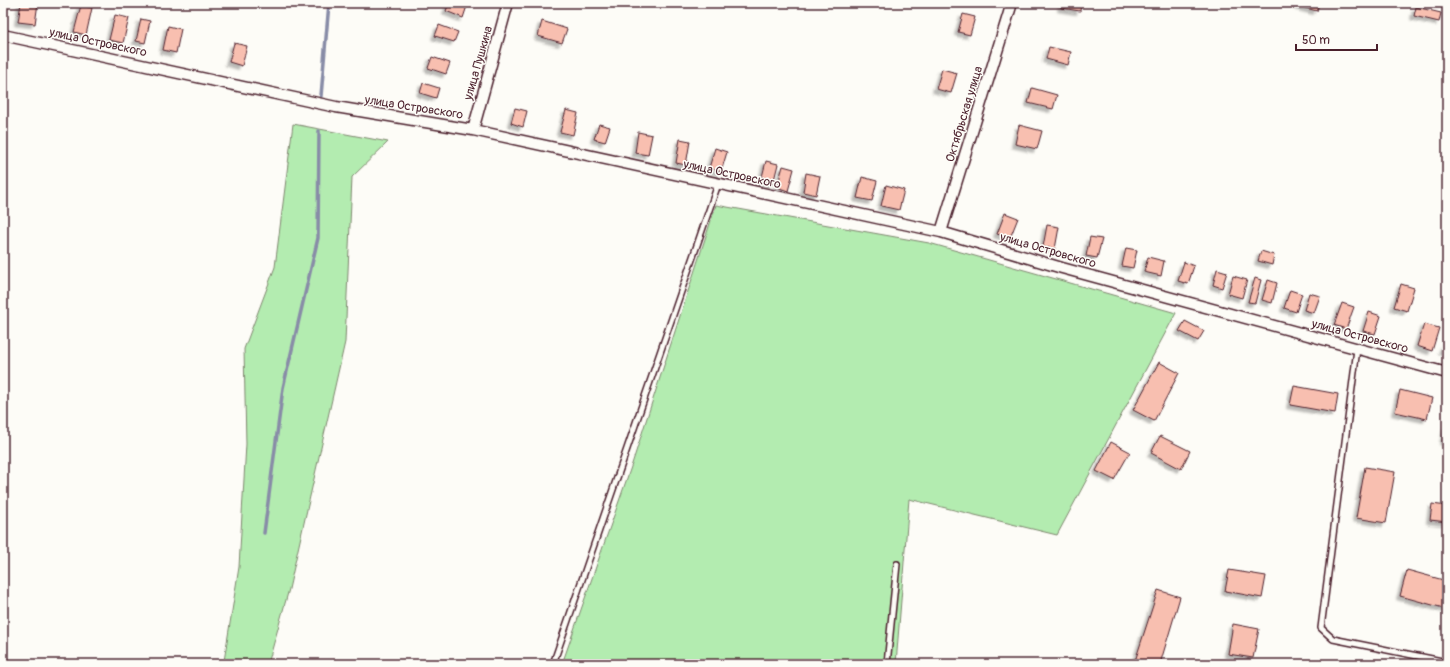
<svg xmlns="http://www.w3.org/2000/svg" width="1450" height="667" font-family="Pangolin,sans-serif">
	<defs>
		<filter id="shadow"><feDropShadow dx="-3.5" dy="3.5" stdDeviation="1" flood-color="#0004"/></filter>
	</defs>
	<rect width="100%" height="100%" fill="#fdfcf7"/>
	<filter id="ink" filterUnits="userSpaceOnUse"><feTurbulence type="fractalNoise" baseFrequency=".025" numOctaves="2"/><feDisplacementMap in="SourceGraphic" scale="8" xChannelSelector="R" yChannelSelector="G"/><feConvolveMatrix kernelMatrix="1 2 1 2 8 2 1 2 1" color-interpolation-filters="sRGB"/></filter>
	<g filter="url(#ink)">
		<path fill="#b3ecb0" stroke="#7e866e" d="M293,124L388,142L352,177L345,342L289,589L268,664H225L224,661L239,567L246,444L244,349L275,267Z
			M716,205L929,243L1176,313L1057,535L909,499L896,664H562L632,464Z"/>
		<g fill="none" stroke-linecap="round" stroke-linejoin="round">
			<path stroke="#888ca7" stroke-width="3.5" d="M321,96L329,3
				M264,533L283,388L318,238L319,131"/>
		</g>
		<path fill="#f8bfb0" stroke="#4a1f2b" filter="url(#shadow)" d="M21,3H38L35,24L18,22Z
			M449,3H468L463,18L446,11Z
			M1062,3H1081L1080,11L1061,8Z
			M1299,3H1319L1317,11L1298,6Z
			M81,5L92,8L86,35L74,32Z
			M1416,7L1441,13L1439,22L1414,16Z
			M963,14L975,17L970,35L958,32Z
			M115,15L129,18L123,43L109,40Z
			M141,19L150,21L145,43L136,41Z
			M542,21L567,29L562,43L538,36Z
			M439,25L458,32L454,42L435,36Z
			M168,26L181,29L176,53L163,50Z
			M234,43L247,46L242,66L229,62Z
			M1049,47L1071,52L1068,65L1046,59Z
			M432,57L450,63L446,74L428,68Z
			M942,69L957,73L951,93L936,89Z
			M423,83L439,88L436,98L420,93Z
			M1032,88L1057,95L1053,109L1028,103Z
			M515,108L527,111L523,127L511,123Z
			M566,110L578,113L573,135L560,132Z
			M599,124L610,127L605,142L594,139Z
			M1019,125L1042,131L1037,149L1015,144Z
			M638,132L652,135L648,155L635,153Z
			M680,139L690,141L686,165L676,163Z
			M715,148L727,152L721,172L709,168Z
			M766,161L778,164L773,184L761,181Z
			M783,166L794,169L788,191L777,187Z
			M806,173L820,176L816,195L803,192Z
			M862,177L877,181L872,201L857,198Z
			M886,185L904,190L899,210L881,206Z
			M1005,213L1018,218L1010,238L997,234Z
			M1047,225L1059,227L1055,249L1043,247Z
			M1090,237L1102,239L1097,258L1086,256Z
			M1126,248L1137,250L1133,268L1122,266Z
			M1261,251L1274,255L1272,265L1258,261Z
			M1148,257L1164,261L1161,276L1144,272Z
			M1184,262L1194,266L1188,284L1178,281Z
			M1217,269L1227,272L1222,288L1213,285Z
			M1233,276L1247,280L1242,298L1228,294Z
			M1255,278L1261,280L1255,303L1248,302Z
			M1268,280L1277,283L1272,303L1262,300Z
			M1401,284L1414,288L1407,311L1394,307Z
			M1290,290L1302,294L1296,312L1284,308Z
			M1309,293L1320,296L1314,313L1304,310Z
			M1342,303L1354,307L1346,329L1334,325Z
			M1369,312L1381,316L1375,334L1363,331Z
			M1185,321L1204,331L1198,341L1179,331Z
			M1424,324L1439,328L1432,351L1417,346Z
			M1447,340V352L1442,350Z
			M1159,362L1179,373L1154,421L1133,410Z
			M1294,386L1338,394L1335,413L1290,405Z
			M1400,390L1432,398L1427,419L1395,412Z
			M1447,425V442L1443,441Z
			M1160,436L1190,451L1181,469L1151,453Z
			M1111,442L1130,452L1114,480L1096,471Z
			M1365,467L1395,472L1386,523L1356,518Z
			M1432,504L1447,506V522L1430,520Z
			M1229,570L1266,576L1262,598L1225,591Z
			M1407,570L1447,581V609L1400,596Z
			M1158,590L1180,597L1160,664H1134Z
			M1233,624L1259,629L1253,658L1228,654Z"/>
		<g fill="none" stroke-linecap="round" stroke-linejoin="round">
			<g stroke="#4a1f2b" stroke-width="8">
				<path id="service" d="M1357,349L1321,628L1333,639L1447,662
					M553,664L718,184
					M887,664L897,564"/>
			</g>
			<g stroke="#4a1f2b" stroke-width="13">
				<path id="minor" d="M3,35L336,107L473,130L941,232L1062,268L1447,373
					M473,130L508,3
					M941,232L1012,3"/>
			</g>
			<use href="#service" stroke="#fdfcf7" stroke-width="5"/>
			<use href="#minor" stroke="#fdfcf7" stroke-width="10"/>
		</g>
	</g>
	<g text-anchor="middle" stroke-width="3" stroke-linejoin="round" paint-order="stroke">
		<g font-size="12" fill="#4a1f2b" stroke="#fdfcf7">
			<text transform="translate(98 42) rotate(12)" y="4">улица Островского</text>
			<text transform="translate(478 63) rotate(-74)" y="4">улица Пушкина</text>
			<text transform="translate(414 107) rotate(9)" y="4">улица Островского</text>
			<text transform="translate(964 114) rotate(-73)" y="4">Октябрьская улица</text>
			<text transform="translate(732 174) rotate(12)" y="4">улица Островского</text>
			<text transform="translate(1048 250) rotate(16)" y="4">улица Островского</text>
			<text transform="translate(1360 336) rotate(15)" y="4">улица Островского</text>
		</g>
	</g>
	<rect width="1450" height="667" fill="none" stroke="#fdfcf7" stroke-width="16"/>
	<rect x="8" y="8" width="1434" height="651" fill="none" stroke="#4a1f2b" stroke-width="1.5" filter="url(#ink)"/>
	<path d="M1296 44v6h81v-6" fill="none" stroke="#4a1f2b" stroke-width="2"/>
	<text x="1302" y="44" font-size="12" fill="#4a1f2b" stroke="#fdfcf7" stroke-width="3" paint-order="stroke">50 m</text>
</svg>
